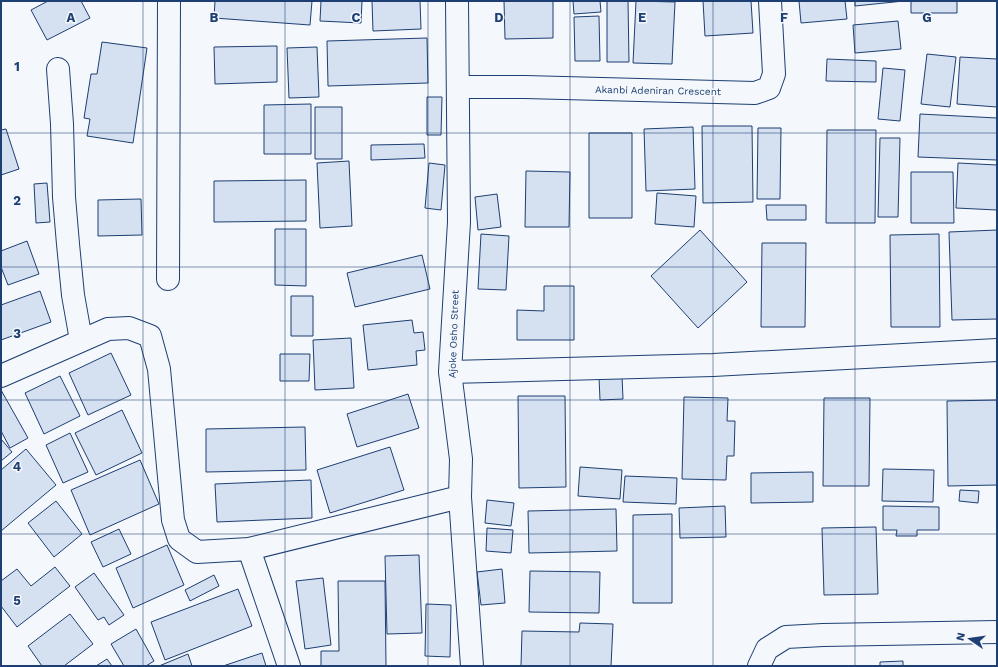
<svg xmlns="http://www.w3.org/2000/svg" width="998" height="667" font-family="'Work Sans',sans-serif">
	<rect width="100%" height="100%" fill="#f4f7fb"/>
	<path fill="#d5e0f0" stroke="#1d3f73" d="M48,1H81L90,18L47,40L31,10Z
		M215,1H312L310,25L214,18Z
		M321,1H362L361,23L320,21Z
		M372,1H420L421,29L373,31Z
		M504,1H553V38L505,39Z
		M573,1H600L601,12L574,14Z
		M607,1H628L629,62H607Z
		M636,1L675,2L672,64L633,63Z
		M703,1H751L753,33L705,36Z
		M799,1H845L847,19L801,23Z
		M855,1H904L855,6Z
		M911,1H957V13H911Z
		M599,16L600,61H575L574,17Z
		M898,21L901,49L855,53L853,25Z
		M427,38L428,83L328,86L327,41Z
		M102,42L147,48L133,143L87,136L90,119L84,118L91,74H97Z
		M277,46V82L215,84L214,47Z
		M317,47L319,97L289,98L287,48Z
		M927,54L956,57L950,107L921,104Z
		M960,57L997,59V107L957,104Z
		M827,59L876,61V82L826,81Z
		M883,68L905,70L900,121L878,119Z
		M427,97H442L441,135H427Z
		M311,104V154H264V105Z
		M315,107H342V159H315Z
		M920,114L997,118V160L918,157Z
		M702,126H752L753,202L703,203Z
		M693,127L695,189L646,191L644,129Z
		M758,128H781L780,199H757Z
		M6,129L19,169L1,175V130Z
		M827,130H876L875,223H826Z
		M589,133H632V218H589Z
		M880,138H900L898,217H878Z
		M424,144L425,158L371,160V145Z
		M349,161L352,226L320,228L317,163Z
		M429,163L445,165L441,210L425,208Z
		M958,163L997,165V210L956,208Z
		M526,171L570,172L569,227H525Z
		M911,172H953L954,223H911Z
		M306,180V221L214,222V181Z
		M47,183L50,222L36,223L34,184Z
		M657,193L696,196L694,227L655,224Z
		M497,194L501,227L478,230L475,197Z
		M141,199L142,235L98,236V200Z
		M766,205H806V220H767Z
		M275,229H306V286L275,285Z
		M700,230L747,282L698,328L651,276Z
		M997,230V319L952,320L949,232Z
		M481,234L509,236L506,290L478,289Z
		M939,234L940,327H891L890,235Z
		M27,241L39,274L8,285L1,267V251Z
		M762,243H806L805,327H761Z
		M422,255L430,289L355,307L347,273Z
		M544,286H574V340H517V310L544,311Z
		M40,291L51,322L1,340V305Z
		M291,296H313V336H291Z
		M412,320L414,333L423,332L425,350L416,351L417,365L368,370L363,325Z
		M351,338L354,388L315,390L313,340Z
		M111,353L131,395L88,415L69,373Z
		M280,354H310L309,381H280Z
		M60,376L80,416L44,434L25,393Z
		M622,376L623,399L600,400L599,377Z
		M1,390L28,438L10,448L1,431Z
		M408,394L419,428L357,447L347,414Z
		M518,396H565L566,487L519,488Z
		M684,397L728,398L727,421H735L734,456H727L726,480L682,479Z
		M824,398H870L869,486H823Z
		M997,400V485L948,486L947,401Z
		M122,410L142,453L96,475L75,433Z
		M305,427L306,470L206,472V429Z
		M70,433L88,472L63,483L46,445Z
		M1,439L12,452L1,461Z
		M390,447L404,490L330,513L317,470Z
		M26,449L56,485L1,531V470Z
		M140,460L159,504L90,535L71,490Z
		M580,467L622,470L620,499L578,496Z
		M883,469L934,470L933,502L882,501Z
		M813,472V502L751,503V473Z
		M625,476L677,478L676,504L623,502Z
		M311,480L312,518L217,522L215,484Z
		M960,490L979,491L978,503L959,501Z
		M487,500L514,503L511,526L485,523Z
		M56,501L82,534L54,557L28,523Z
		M725,506L726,537L680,538L679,508Z
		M883,506L939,507V530H917V536H896L897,530H883Z
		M616,509L617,551L529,553L528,511Z
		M672,514V603H633V515Z
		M876,527L878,594L824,595L822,528Z
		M487,528L513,530L511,553L486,551Z
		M119,529L131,554L103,567L91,542Z
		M167,545L184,585L133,608L116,568Z
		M419,555L422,633L387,634L385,556Z
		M55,567L70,586L17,627L1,606V581L17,569L31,586Z
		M502,569L505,603L481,605L477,572Z
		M530,571L600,572L599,613L529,612Z
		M94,573L124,615L109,625L104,617L98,620L75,587Z
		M214,575L219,586L190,601L185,590Z
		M323,578L331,645L305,649L296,581Z
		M338,581H385L386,666H321V651H339Z
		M238,589L252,626L165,660L151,622Z
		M426,604L451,605L450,657L425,656Z
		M70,614L93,644L64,666H42L28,646Z
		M580,623L613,624L611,666H521L522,631L579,632Z
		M136,629L154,661L146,666H124L111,644Z
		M262,653L266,666H223Z
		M188,654L192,666H159Z
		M107,659L112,666H96Z
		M903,661V666H880V662Z"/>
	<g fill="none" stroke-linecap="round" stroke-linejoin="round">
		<g stroke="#1d3f73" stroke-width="24">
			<path id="minor" d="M457,1L459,222L450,372L461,459L460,497L472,666
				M58,69L62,124L64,197L68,244L73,295L81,340
				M458,87H525L755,93L769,88L774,74L770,1
				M168,279L169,1
				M450,372L713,365L997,350
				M1,376L108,329L129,328L150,336L159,369L173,520L179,539L197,552L249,549L460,497
				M249,549L289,666
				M759,666L767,649L786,637L823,635L997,632"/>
		</g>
		<use href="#minor" stroke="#f4f7fb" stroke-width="22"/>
	</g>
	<path fill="none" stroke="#1d3f73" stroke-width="1" stroke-opacity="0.55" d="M143,1V666M285,1V666M428,1V666M570,1V666M713,1V666M855,1V666M1,133H997M1,267H997M1,400H997M1,534H997"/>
	<g text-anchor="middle" stroke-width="3" stroke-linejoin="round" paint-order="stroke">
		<g font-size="10" fill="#1d3f73" stroke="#f4f7fb">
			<text transform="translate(658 90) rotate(1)" y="4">Akanbi Adeniran Crescent</text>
			<text transform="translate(453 334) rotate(-88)" y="4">Ajoke Osho Street</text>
		</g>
	</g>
	<g font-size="13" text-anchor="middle" font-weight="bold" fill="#1d3f73" stroke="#f4f7fb" stroke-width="3" stroke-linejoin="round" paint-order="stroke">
		<text x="71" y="22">A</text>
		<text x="214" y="22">B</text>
		<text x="356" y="22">C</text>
		<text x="499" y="22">D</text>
		<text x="642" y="22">E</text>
		<text x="784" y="22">F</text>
		<text x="927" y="22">G</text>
		<text x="17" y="71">1</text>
		<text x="17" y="205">2</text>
		<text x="17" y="338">3</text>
		<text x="17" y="471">4</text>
		<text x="17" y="605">5</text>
	</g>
	<rect width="998" height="667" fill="none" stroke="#1d3f73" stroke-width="4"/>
	<g transform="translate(970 639) rotate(283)" stroke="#f4f7fb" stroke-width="3" paint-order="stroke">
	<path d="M0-3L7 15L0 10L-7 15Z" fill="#1d3f73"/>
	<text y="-6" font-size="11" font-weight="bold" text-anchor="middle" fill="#1d3f73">N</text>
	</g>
</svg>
